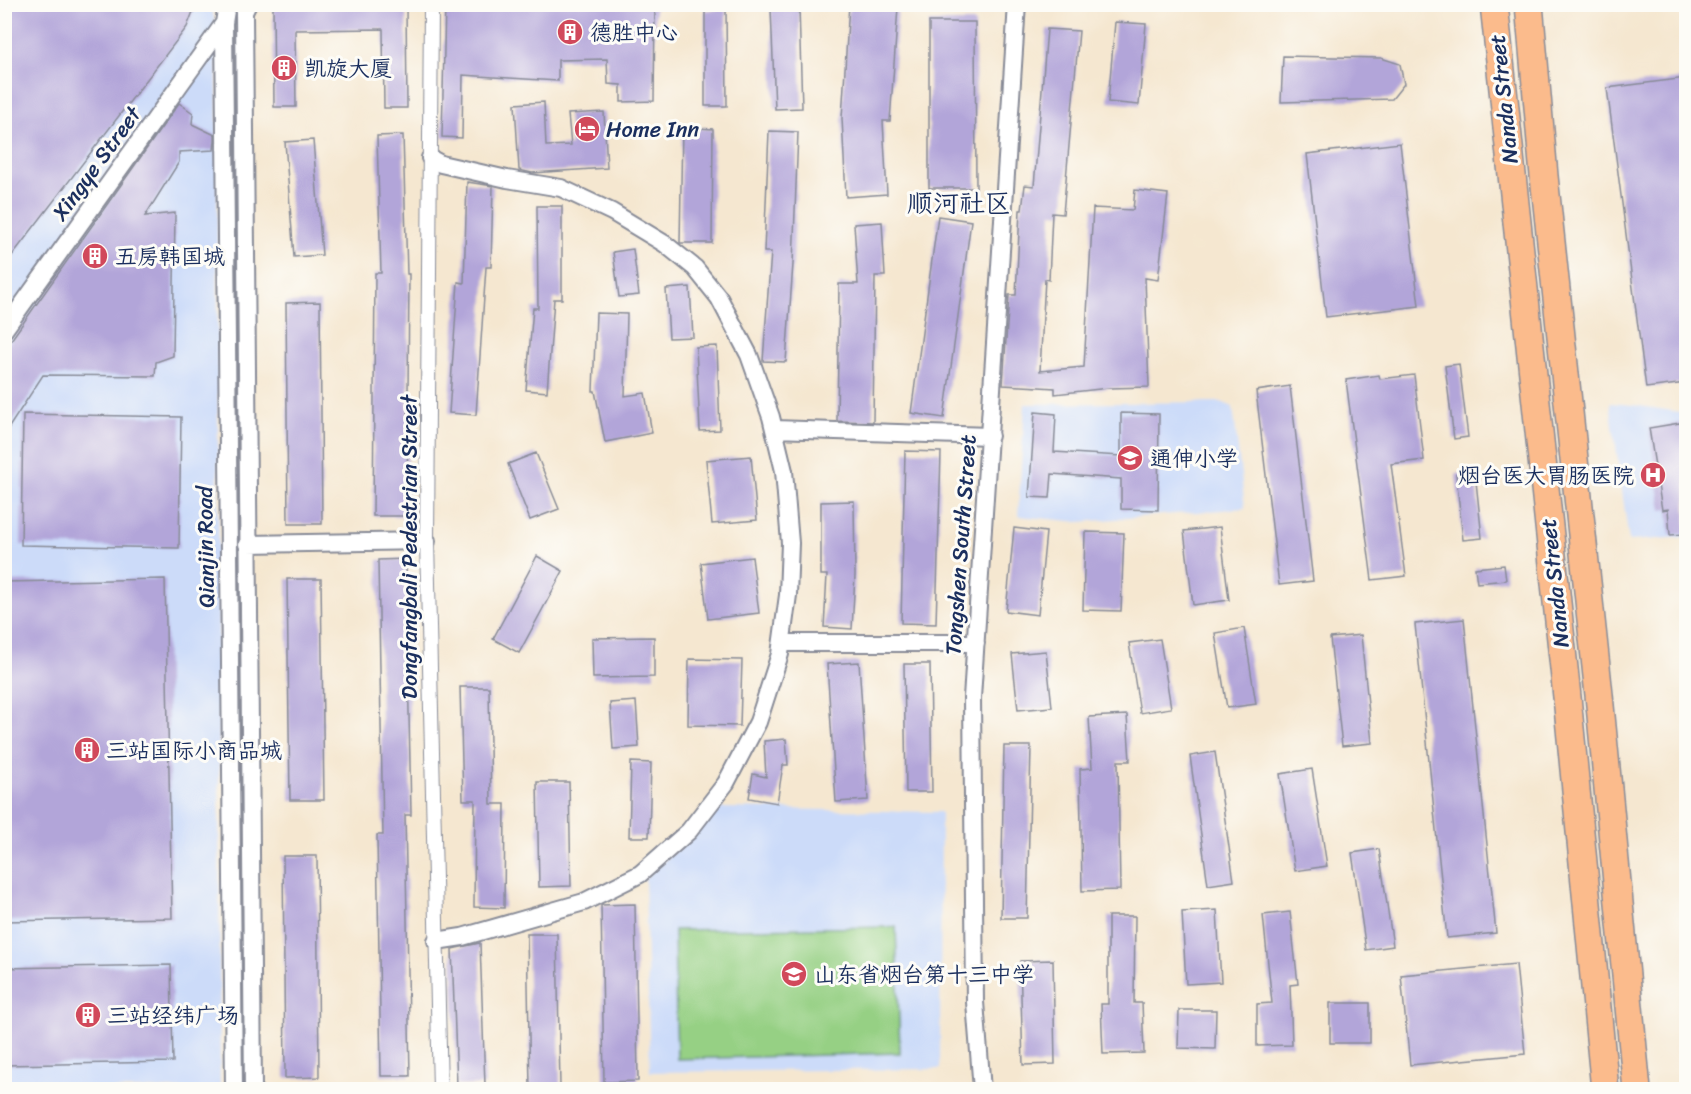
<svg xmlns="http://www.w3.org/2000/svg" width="1691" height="1094" font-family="Sriracha,'LXGW WenKai TC',sans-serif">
	<rect width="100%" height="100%" fill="#fdfcf7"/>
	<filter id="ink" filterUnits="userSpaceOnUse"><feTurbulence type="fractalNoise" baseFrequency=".0167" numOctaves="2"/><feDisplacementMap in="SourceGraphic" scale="12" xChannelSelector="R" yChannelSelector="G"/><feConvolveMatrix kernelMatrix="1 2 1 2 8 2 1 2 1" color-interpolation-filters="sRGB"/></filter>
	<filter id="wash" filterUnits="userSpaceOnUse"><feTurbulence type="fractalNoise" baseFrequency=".008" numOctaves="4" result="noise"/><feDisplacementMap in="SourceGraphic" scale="24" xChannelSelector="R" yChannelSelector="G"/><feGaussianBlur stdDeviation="1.35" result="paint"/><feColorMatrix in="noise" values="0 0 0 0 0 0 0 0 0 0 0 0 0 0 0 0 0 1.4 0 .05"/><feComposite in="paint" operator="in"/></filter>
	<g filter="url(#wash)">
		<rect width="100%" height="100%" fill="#f5e7d0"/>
		<path fill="#ccdbf9" d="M5,5H211L215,22L217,59L220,1089L5,1090Z
			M1221,402L1233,407L1245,508L1080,522L1018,516L1025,404Z
			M1610,403L1633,405L1686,413V537L1629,541Z
			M721,808L941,812L940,1069L650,1072L645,878Z"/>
		<path fill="#96d084" stroke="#588071" stroke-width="1.5" d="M896,927L900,1053L677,1059L674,930Z"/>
		<g id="blocks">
			<path fill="#b2a5d9" d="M4,4H196L187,27L4,266Z
				M273,4H406L407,108H384L383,29L295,30L296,107H274Z
				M445,4H655L654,101L621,102V85L608,84L607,59L558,60V81L463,75L462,138L442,137Z
				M849,4L898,7L890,121H883L887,194L846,197L842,118Z
				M799,8L802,108L775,109L771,9Z
				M705,10H726L727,106H705Z
				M929,22H975L976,188H929Z
				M1115,22L1146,24L1139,105L1108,102Z
				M1047,29L1079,31L1063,214L1052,213L1049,280L1045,279L1040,371L1084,367L1093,208L1133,210L1135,190L1168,194L1158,280L1145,278L1149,387L1109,388L1055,394V388L1003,385L1009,295H1016L1020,210H1022L1025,185L1034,186Z
				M1283,56L1381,58L1400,64L1404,84L1392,99L1281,102Z
				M1686,78V383L1646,388L1607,88Z
				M544,102L546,146L571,145L568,114L604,112L607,168L532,173L519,170L515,104Z
				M179,103L193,113L192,124L215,135V140L214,150L179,152V162L145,216L175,213L173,356L156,362L155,376L43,375L4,435V350Z
				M682,127L713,129L712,243H680Z
				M769,131L798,132L793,264L786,362L763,361L771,252H764Z
				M403,135L407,274H409L407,516H373L375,273H381L377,136Z
				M313,140L322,255L294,257L285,142Z
				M1400,143L1419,306L1326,317L1307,154Z
				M467,182L493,186L491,267H486L476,415L449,413L458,282L464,283Z
				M537,206H562V299H554L547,392L526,390L533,308H538Z
				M938,216L971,221L944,418L911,413Z
				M882,222L885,276H875L873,422L837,421L839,284H858L854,224Z
				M633,249L639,295L619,297L613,252Z
				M690,287L693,337L669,338L666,289Z
				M320,302L322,524H288L286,303Z
				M596,313L627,314L625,396L645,393L652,433L605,442L595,391H593Z
				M717,346L720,430L700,431L696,347Z
				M1459,364L1468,437L1454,439L1445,366Z
				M1379,375L1380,379L1414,375L1424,460L1391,464L1406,576L1372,580L1346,380Z
				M1290,386L1313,581L1279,585L1256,391Z
				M1035,412L1056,414L1054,452L1121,456V413L1159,414L1158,510L1121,509V479L1052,474L1050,498L1029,497Z
				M23,414L181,417L179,548L21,545Z
				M1686,422V534L1670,535L1668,509L1662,510L1649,428Z
				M905,451L941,452L936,624L901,623Z
				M536,453L559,509L530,520L508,464Z
				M751,456L757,520L712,524L706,460Z
				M1475,472L1482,538L1463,540L1456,474Z
				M854,501L855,575L852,629L824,627L827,575H821V502Z
				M1220,527L1229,600L1193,605L1184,531Z
				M1014,528L1046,532L1038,615L1006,611Z
				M1085,532L1124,533L1121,611L1083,610Z
				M537,556L563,571L519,653L493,639Z
				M752,557L759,613L708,619L701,563Z
				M406,559L411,815H405L410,1076H381L377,835H383L378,560Z
				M1504,565L1506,580L1477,583L1475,568Z
				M165,579L172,918L4,921V582Z
				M287,579H321L324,800H290Z
				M1464,619L1496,933L1447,938L1415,624Z
				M1244,628L1256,704L1227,708L1215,633Z
				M1361,635L1372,743L1342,746L1330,638Z
				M654,637V677L593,678L592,638Z
				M1160,639L1171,708L1140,713L1129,643Z
				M1046,651L1052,707L1018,710L1012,654Z
				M689,659L742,660L740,726L688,725Z
				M859,662L868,800L836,802L827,664Z
				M904,664H930L932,792H906Z
				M460,687H489L491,804H505L504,908L474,907L475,800H463Z
				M636,701L639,747L613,749L610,703Z
				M1127,715L1130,761H1118L1120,890L1082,891L1080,769L1092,768L1089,717Z
				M786,739L788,765H783L777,803L749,798L753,774L766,777L764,741Z
				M1004,746H1031L1027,918H1001Z
				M1215,752L1234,881L1208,885L1190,756Z
				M631,762L651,763L649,837H629Z
				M1312,769L1327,866L1295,871L1280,774Z
				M537,782H569L571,886L539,887Z
				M1379,849L1393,946L1366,950L1352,853Z
				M283,856H317L319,1077L285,1078Z
				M635,904L638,1081L604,1082L601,905Z
				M1217,910L1221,982L1186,984L1182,912Z
				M1290,912L1298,984L1290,985L1292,1045L1257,1046V1004L1272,1003L1263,915Z
				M1108,916H1135L1134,1003H1142L1144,1053L1103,1054L1101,1004H1108Z
				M527,934H557L560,1087H530Z
				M480,943L485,1085L457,1086L452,949Z
				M1053,960L1055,1064L1023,1065L1020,961Z
				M1516,964L1525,1054L1410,1065L1401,975Z
				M171,965L173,1062L4,1065V968Z
				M1330,1003H1370V1043H1330Z
				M1179,1010H1216L1215,1049L1178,1048Z"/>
		</g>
	</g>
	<g filter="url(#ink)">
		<use href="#blocks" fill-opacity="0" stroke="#888b97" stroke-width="1.5"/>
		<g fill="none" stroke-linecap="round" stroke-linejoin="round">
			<g stroke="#888b97" stroke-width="16">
				<path id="pedestrian" d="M431,4L427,541L440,1090"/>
			</g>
			<g stroke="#888b97" stroke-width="20">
				<path id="minor" d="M227,4L224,23L234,1090
					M248,4L244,12L253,1090
					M430,158L441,164L507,179L561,188L612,212L665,244L695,268L719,298L749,355L771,417L784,471L790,543L788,595L780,654L758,722L726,783L689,831L640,874L584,902L462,937L436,941
					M4,330L224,23
					M774,429L990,436
					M247,544L427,541
					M782,643H976
					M982,1090L975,1002L972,698L1017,4"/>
			</g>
			<g stroke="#888b97" stroke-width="30">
				<path id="primary" d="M1494,4L1567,697L1605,1090
					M1529,4L1544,176L1599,695L1637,1090"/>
			</g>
			<use href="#pedestrian" stroke="#fff" stroke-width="14"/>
			<use href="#minor" stroke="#fff" stroke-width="16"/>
			<use href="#primary" stroke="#fbbb8c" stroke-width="27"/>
		</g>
	</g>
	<defs>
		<g id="building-disc" transform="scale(1.35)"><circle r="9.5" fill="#d1495b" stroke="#fdfcf7"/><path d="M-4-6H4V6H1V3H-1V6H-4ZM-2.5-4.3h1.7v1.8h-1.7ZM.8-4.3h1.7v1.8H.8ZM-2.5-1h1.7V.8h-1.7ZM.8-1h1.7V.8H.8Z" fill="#fff"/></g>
		<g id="hotel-disc" transform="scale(1.35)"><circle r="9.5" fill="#d1495b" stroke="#fdfcf7"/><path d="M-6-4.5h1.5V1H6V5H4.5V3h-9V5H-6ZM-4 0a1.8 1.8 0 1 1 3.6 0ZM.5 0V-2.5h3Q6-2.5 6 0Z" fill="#fff"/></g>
		<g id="school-disc" transform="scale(1.35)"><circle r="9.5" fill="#d1495b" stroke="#fdfcf7"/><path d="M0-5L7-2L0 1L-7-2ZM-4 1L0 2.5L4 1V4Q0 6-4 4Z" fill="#fff"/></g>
		<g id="hospital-disc" transform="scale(1.35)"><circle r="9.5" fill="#d1495b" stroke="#fdfcf7"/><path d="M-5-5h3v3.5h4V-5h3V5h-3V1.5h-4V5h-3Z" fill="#fff"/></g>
	</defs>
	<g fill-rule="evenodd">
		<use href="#building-disc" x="570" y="32"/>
		<use href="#building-disc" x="284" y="68"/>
		<use href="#hotel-disc" x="587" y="129"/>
		<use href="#building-disc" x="95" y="256"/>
		<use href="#school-disc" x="1130" y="458"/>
		<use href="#hospital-disc" x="1653" y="475"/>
		<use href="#building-disc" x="87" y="750"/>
		<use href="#school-disc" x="794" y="974"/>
		<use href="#building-disc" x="88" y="1015"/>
	</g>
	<g text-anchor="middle" stroke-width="6" stroke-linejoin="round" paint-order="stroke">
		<g font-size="22" fill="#1b2f5e" stroke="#fdfcf7" text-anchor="start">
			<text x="590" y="40">德胜中心</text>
			<text x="304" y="76">凯旋大厦</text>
			<text x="606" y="137">Home Inn</text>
			<text x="115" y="264">五房韩国城</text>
			<text x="1150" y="466">通伸小学</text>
			<text x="1634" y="483" text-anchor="end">烟台医大胃肠医院</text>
			<text x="106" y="758">三站国际小商品城</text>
			<text x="814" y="982">山东省烟台第十三中学</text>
			<text x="107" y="1023">三站经纬广场</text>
		</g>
		<g font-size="22" fill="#1b2f5e" stroke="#fdfcf7">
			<text transform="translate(1503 99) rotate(-96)" y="8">Nanda Street</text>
			<text transform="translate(96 163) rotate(-54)" y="8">Xingye Street</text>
			<text transform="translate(960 545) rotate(-86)" y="8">Tongshen South Street</text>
			<text transform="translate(205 547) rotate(-91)" y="8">Qianjin Road</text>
			<text transform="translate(409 547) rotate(-90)" y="8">Dongfangbali Pedestrian Street</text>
			<text transform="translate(1554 583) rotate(-96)" y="8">Nanda Street</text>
		</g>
		<g font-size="26" fill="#1b2f5e" stroke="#fdfcf7">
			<text x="959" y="212">顺河社区</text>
		</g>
	</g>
	<rect width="1691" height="1094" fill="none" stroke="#fdfcf7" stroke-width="24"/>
</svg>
